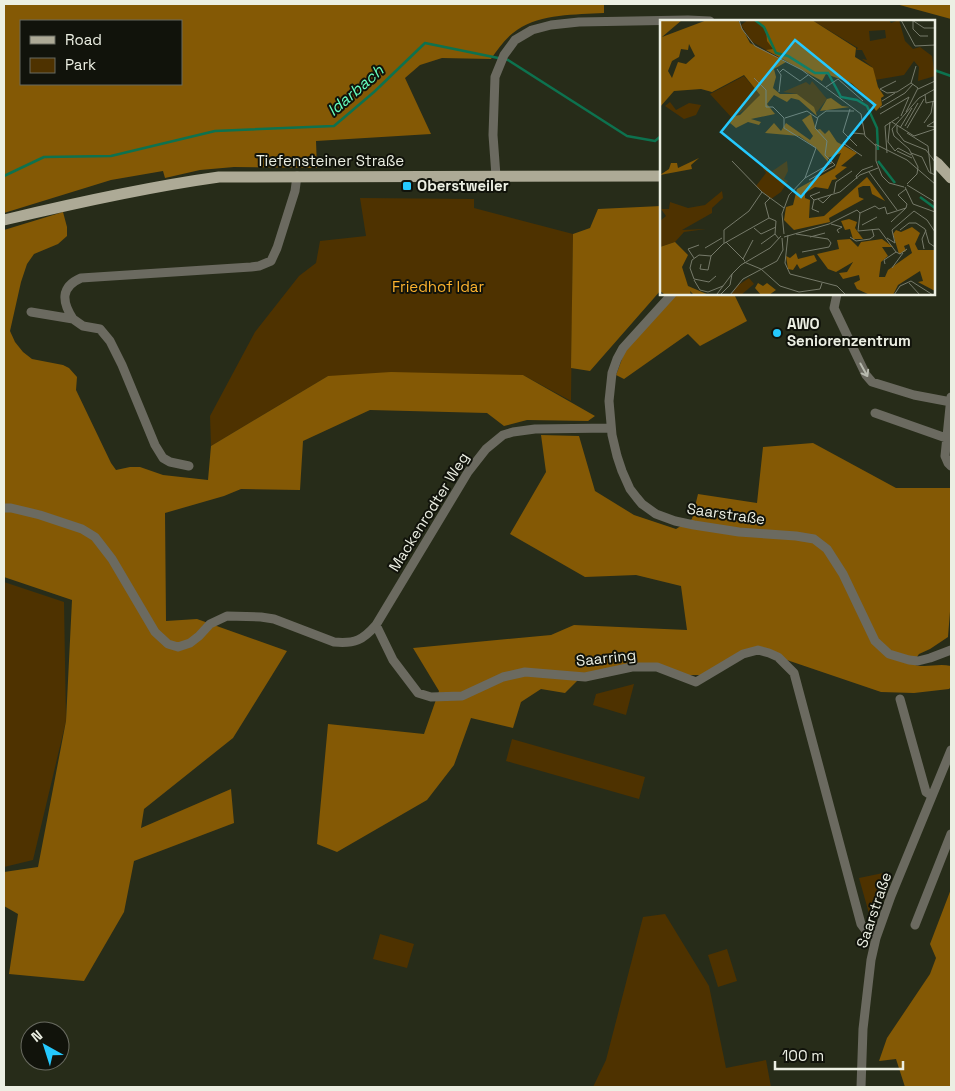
<svg xmlns="http://www.w3.org/2000/svg" width="955" height="1091" font-family="'Space Grotesk',sans-serif">
	<rect width="100%" height="100%" fill="#272c19"/>
	<path fill="#4e3200" d="M360,198L474,199V208L573,234L571,401L523,375L328,376L211,446L210,416L255,332L299,276L316,263L320,241L366,236Z
		M4,582L64,602L66,721L33,860L4,867Z
		M634,684L626,715L593,705L596,694Z
		M512,739L645,777L639,799L506,761Z
		M888,872L870,917L859,878Z
		M665,914L709,986L726,1068L766,1060L771,1087H593L606,1060L643,917Z
		M380,934L414,944L407,968L373,959Z
		M727,949L737,981L718,987L708,955Z"/>
	<path fill="#845905" fill-rule="evenodd" d="M4,4H604V13C575,15 542,13 517,30C506,37 498,49 491,59L442,58L420,65L405,78L431,134L316,141L317,168L234,167L200,170L165,178L163,171L111,180L4,213ZM181,21V84H21V21Z
		M896,4H951V19Z
		M661,206V290L590,371L571,368L573,234L590,228L598,209Z
		M63,212L67,227V236L58,244L34,254L27,264L21,282L10,331L15,342L23,352L32,359L63,365L69,368L77,377L76,390L111,463L116,470L130,467H140L163,475L208,480L211,446L328,376L391,372L523,375L595,416L588,421L527,420L504,426L487,413L370,410L303,441L300,490L241,489L224,496L165,513L166,621L197,619L287,651L233,738L144,809L141,828L231,789L234,823L134,861L124,912L84,981L9,974L18,914L4,906V872L38,867L66,721L72,600L4,577V230Z
		M675,294H734L747,321L700,346L688,334L624,379L616,375L625,351Z
		M541,435L579,436L595,491L634,515L676,529L692,519L698,494L757,503L763,447L813,443L896,488H951V599L948,637L930,649L919,654L912,664C925,669 936,663 951,666V687L949,689L914,693L881,692L778,657L763,647L703,675H686L658,664L585,673L565,693L541,689L521,702L513,728L471,718L454,765L427,800L337,852L317,844L328,724L424,734L439,691L413,648L551,635L574,625L687,630L681,586L636,575L585,577L510,534L546,472Z
		M951,889V1087H905L896,1059L879,1061L887,1038L930,974L936,958L930,944Z"/>
	<g fill="none" stroke-linecap="round" stroke-linejoin="round">
		<path stroke="#0d724f" stroke-width="2.5" d="M934,70L951,76
			M4,176L44,157L111,156L215,131L334,126L374,92L425,43L508,60L627,136L655,141L661,136"/>
		<path stroke="#6b6a60" stroke-width="9" d="M496,176L493,135L495,77L504,55L515,40L532,30L551,25L579,22L688,20L710,21
			M672,294L623,348L617,359L612,373L609,401L612,435L617,456L622,471L630,489L637,498L642,504L656,514L675,521L694,525L739,532L796,536L814,539L827,549L843,574L875,641L889,654L909,660L918,661L930,658L951,650
			M837,294L834,308L866,375L872,382L914,395L951,402
			M31,312L73,319L83,326L100,329L110,341L122,365L155,445L163,458L170,462L189,466
			M73,319C62,302 60,287 81,278L251,267L259,266L271,261L277,248L295,191L297,176
			M951,397L945,456L948,463L951,466
			M875,413L946,438
			M4,508H11L40,515L82,529L95,537L112,559L155,632L168,644L178,647L190,643L199,636L210,624L227,616L261,617L274,619L334,642C355,644 363,640 376,625L468,472L486,449L503,435L513,432L535,429L611,428
			M376,625L393,660L418,693L431,697L462,696L503,677L525,672L585,677L632,667H657L696,682L743,654L758,650L769,653L778,657L794,673L861,924L867,932L876,938
			M900,699L926,792L932,796
			M915,925L951,834
			M861,1087L863,1029L871,960L876,938L891,896L951,750"/>
		<path stroke="#adaa96" stroke-width="11" d="M934,161L938,164L951,178
			M4,220C75,203 147,187 219,177L661,176"/>
	</g>
	<defs><path id="oneway-shaft" d="M-6 0H5M1.5-3L5.5 0L1.5 3" fill="none" stroke-width="1.6" stroke-linecap="round" stroke-linejoin="round" transform="scale(1.25)"/></defs>
	<use stroke="#b8baaf" href="#oneway-shaft" transform="translate(864 370) rotate(61)"/>
	<g fill="#25c9fe" stroke="#11130b" stroke-width="2">
		<rect x="402" y="181" width="10" height="10" rx="2.5"/>
		<circle cx="777" cy="333" r="5"/>
	</g>
	<g text-anchor="middle" stroke-width="4" stroke-linejoin="round" paint-order="stroke">
		<g font-size="15" fill="#ecefe3" stroke="#11130b">
			<text x="330" y="166">Tiefensteiner Straße</text>
			<text transform="translate(429 512) rotate(-58)" y="5">Mackenrodter Weg</text>
			<text transform="translate(726 514) rotate(8)" y="5">Saarstraße</text>
			<text transform="translate(606 658) rotate(-6)" y="5">Saarring</text>
			<text transform="translate(874 910) rotate(-71)" y="5">Saarstraße</text>
		</g>
		<g font-size="15" font-weight="bold" fill="#ecefe3" stroke="#11130b" text-anchor="start">
			<text x="417" y="191">Oberstweiler</text>
			<text x="787" y="329">AWO<tspan x="787" dy="17">Seniorenzentrum</tspan></text>
		</g>
		<g font-size="15" fill="#fcb22e" stroke="#11130b">
			<text x="438" y="292">Friedhof Idar</text>
		</g>
		<g font-size="16" font-style="italic" fill="#66febe" stroke="#11130b">
			<text transform="translate(355 90) rotate(-41)" y="6">Idarbach</text>
		</g>
	</g>
	<g transform="translate(660 20)">
		<rect width="275" height="275" fill="#272c19"/>
		<path d="M88,0H94L104,7L113,30H106L91,21L81,5ZM152,0H229L231,3L239,0L245,21L253,29L260,27L272,36L275,56L258,61L259,47L254,41L244,55L215,60L212,47L202,39L207,40L202,30H196L198,28ZM225,10L226,18L210,21L209,11ZM84,56L100,75L92,85L72,98L50,74ZM152,61L167,79L156,93L137,74L123,72L146,62L150,65ZM10,82L16,90L29,83L41,85L36,95L24,99L5,86ZM127,141L128,151L124,159L128,161L121,172L111,179L96,166L106,153L102,147L111,152ZM62,171L63,178L52,188V193L22,210L46,209L24,212L15,222L0,227V201L6,196L1,189H9L10,182L28,188L45,185ZM89,258L94,264L81,275H71L77,266Z" fill="#4e3200" fill-rule="evenodd"/>
		<path d="M0,0H22L2,17L47,0H78L90,23L126,42L114,49L116,57L113,68L120,74H137L154,87L157,96L139,80L131,78L127,82L114,75L107,84L115,94L91,99L101,102L99,105L88,102L76,108L70,103L74,96L80,95L100,75L84,55L52,72L41,69L14,71L0,87ZM29,24L35,36L26,44L18,42L12,58L8,51L12,41L19,37L21,29L28,30ZM96,0H152L196,28L195,37L213,48L218,67L224,76L221,78L222,85L216,91L208,78L191,63L166,54L162,61L106,30L113,29L107,21L106,9ZM171,78L182,86L190,87L160,91L167,79ZM151,94L156,110L160,109L165,114L169,110L177,122L197,133L181,146L187,147L175,156L177,159L172,160L168,169L155,167L145,173V178L150,180L149,198L164,196L207,157L225,181L212,174L210,166H203L198,168L199,177L204,179L169,198L170,202L134,210L124,200L126,187L133,185L137,169L175,148L181,133L168,138V142L156,128L139,116L105,113L114,103L121,111L126,103L150,120L153,116L142,100ZM39,138L31,145L32,149L0,155L9,149L11,143H17L18,148ZM189,199L197,202L195,208L203,219H193L190,209L185,210L181,201ZM252,207L260,213L255,224L258,230H275V271L258,262L263,261L260,251L238,265L233,275H210L197,269L194,263L200,260L199,255L183,259L179,253L187,252L193,242L176,252L168,249L157,234L179,229L177,220L190,219L198,227L201,222L222,219L233,227H222L228,236L221,242L219,257H225L228,250L252,233L249,224L244,226L246,231L239,234L233,214L236,210L241,212ZM15,222L28,235L22,247L28,266L49,275H34L30,271L31,275H2L4,274L0,271V227ZM136,233L138,239L154,235L157,241L140,249L137,244L133,250L128,249L126,236L130,238ZM98,263L103,266L107,263L116,270L109,275H101L95,268Z" fill="#845905" fill-rule="evenodd"/>
		<path fill="none" stroke="#0d724f" stroke-width="2.5" d="M95,0L104,7L116,33L128,36L155,53H168L181,77L197,80L207,86L217,108L218,130M218,141L235,163M260,177L275,188"/>
		<path fill="none" stroke="#767a6a" stroke-width="1" d="M79,0L82,9L95,26L142,50L201,94L205,116L216,126V141L222,156L229,163L244,167M241,0L255,26L275,25M252,0L264,8H275M253,1V9L260,16H268M117,49L121,55L119,72M120,52L123,49L140,61L148,55M94,58L106,70V87H113L124,98M236,61L220,69L227,73L237,72L251,63L258,68L246,92M251,63L256,46M166,67L178,59L203,81M258,69L275,61M265,74L266,83L275,81M222,81L235,73M220,88L245,73L253,64M190,89L183,112L197,126M220,94L249,77L241,96M124,98V108L156,128L145,158M125,98L147,91L157,98M275,101L267,106L275,107M230,102L228,122L235,131M232,102L254,116L275,109M264,103L271,93L273,81M237,106V112L244,121L266,130L275,142M245,106L258,83M240,108L252,88M247,108L264,79M247,113L268,126L271,154M215,124L247,140L275,164M235,131L238,128L251,135M237,131L252,138M227,133L225,106L239,97M251,133L262,137L269,152L275,155M202,136L183,123L194,113L204,114M72,141L102,172L124,188M209,152L237,190M197,159L196,156L202,150L213,146M149,160L175,145L165,135L167,121L155,108L158,97L166,91H194M247,164L257,154L258,147L249,129L234,116L232,109L259,78L275,69M247,165L275,182M245,167L253,184L275,192M246,169L238,175L247,184L246,188M174,173L176,162L192,151M158,179L163,183L172,174M154,180L150,176L160,172M254,191L267,200L275,212M159,192L152,189L154,180L180,172L200,155L218,148M200,193L215,186L219,189L225,187L227,194L246,188M109,198L105,183L110,178M231,202L246,188M171,204L182,207L177,210L179,213M202,205L217,197M94,208L101,214L116,207M240,210L249,203H256L265,209L269,223L275,227M124,214L122,194L129,175L145,158L173,142M136,214L168,219L171,223L169,227L142,232M128,215L125,243L130,254L177,266L186,275M124,217L169,204L197,190L200,193L198,211L219,209L236,232L240,234L247,229M150,217L165,213M190,217L196,221L210,219L214,216L212,209M227,218L235,223L232,210L254,191M66,222L85,241M64,223V210L89,191L102,172M101,224L115,214M45,228L62,218M264,229L262,219L266,210M34,238L28,229L39,225M83,239L93,220M84,242L101,249M41,244L40,249L48,250L51,236M225,244L224,240L236,232M232,248L243,233M101,249L120,266L139,272L160,269L162,263M56,256L49,262L34,259L30,248L32,240L39,235L51,236L63,224L109,198L116,201L115,214L119,219M34,260L40,270L48,272L63,266M249,263L260,275M57,274L72,254M60,275L70,265L72,254L81,245L110,228L121,216M70,275L83,259L117,241L123,230L122,218M234,275L240,266L251,261L273,275"/>
		<path fill="#25c9fe" fill-opacity="0.15" stroke="#25c9fe" stroke-width="2.5" d="M135,20L215,85L141,177L61,112Z"/>
		<rect width="275" height="275" fill="none" stroke="#ecefe3" stroke-width="2.5"/>
	</g>
	<rect width="955" height="1091" fill="none" stroke="#ecefe3" stroke-width="10"/>
	<rect x="20" y="20" width="162" height="65" fill="#11130b" stroke="#696b61"/>
	<rect x="30" y="36" width="25" height="8" fill="#adaa96" stroke="#696b61"/>
	<text x="65" y="45" font-size="15" fill="#ecefe3">Road</text>
	<rect x="30" y="58" width="25" height="15" fill="#4e3200" stroke="#696b61"/>
	<text x="65" y="70" font-size="15" fill="#ecefe3">Park</text>
	<g transform="translate(45 1046) rotate(321)"><circle r="24" fill="#11130b" stroke="#696b61"/>
	<path d="M0-4L9 19L0 12L-9 19Z" fill="#25c9fe"/>
	<text y="-8" font-size="14" font-weight="bold" text-anchor="middle" fill="#ecefe3">N</text>
	</g>
	<path d="M775 1061v8h128v-8" fill="none" stroke="#ecefe3" stroke-width="2.5"/>
	<text x="782" y="1061" font-size="15" fill="#ecefe3" stroke="#11130b" stroke-width="4" paint-order="stroke">100 m</text>
</svg>
